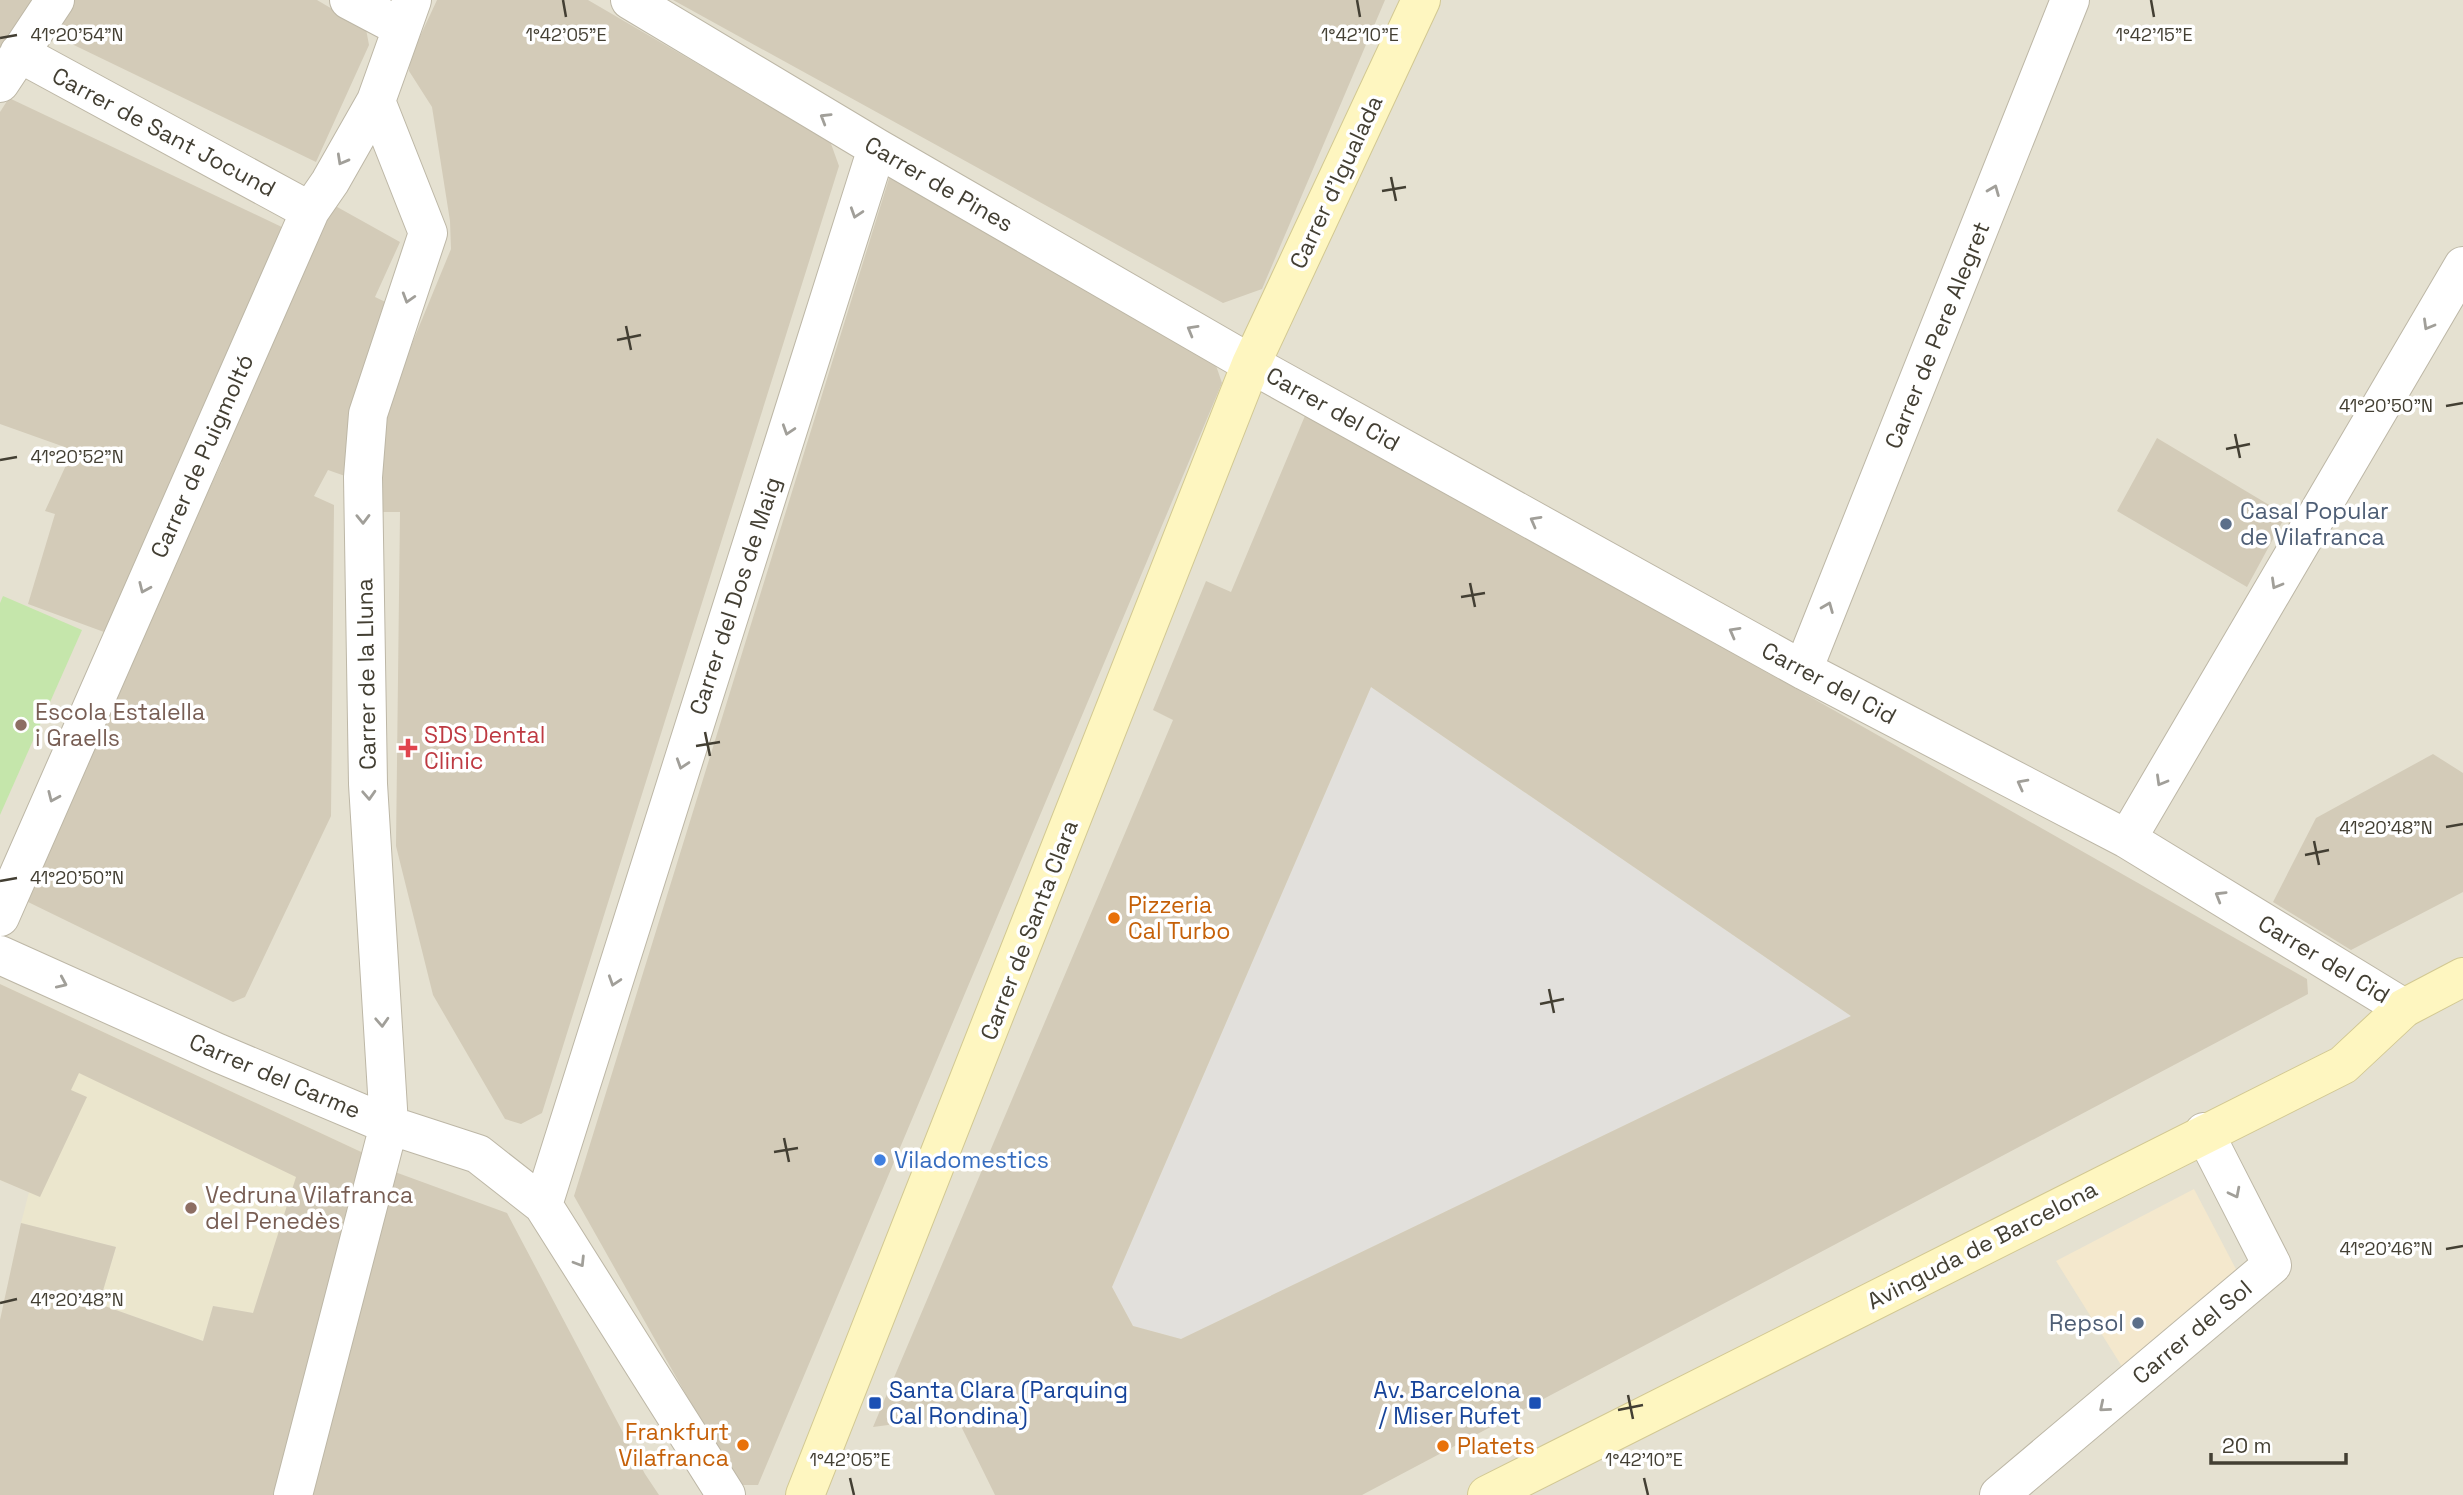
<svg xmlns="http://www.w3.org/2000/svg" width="2463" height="1495" font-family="'Space Grotesk',sans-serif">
	<rect width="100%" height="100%" fill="#f1efe3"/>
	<path fill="#e5e1d1" d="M0,0H2463V1495H0Z"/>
	<path fill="#f4e8cd" d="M2194,1189L2238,1273L2126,1373L2056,1261Z"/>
	<path fill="#ebe6cd" d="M0,984L372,1157L300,1415L253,1313L213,1306L203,1341L99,1304L116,1247L21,1223L29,1192L0,1180Z"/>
	<path fill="#c5e6ab" d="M3,596L82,630L0,815V603Z"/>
	<path fill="#e2e0dc" d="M1371,687L1851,1016L1181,1339L1133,1326L1112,1287Z"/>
	<path fill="#d3cbb8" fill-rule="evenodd" d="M0,0H34L0,50Z
		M71,0H317L366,29L369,45L316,162L49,33Z
		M437,0H588L830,141L839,166L542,1113L521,1124L505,1119L433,995L396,846L400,512H379L381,419L451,249L450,221L432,107L409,71L410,58Z
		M673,0H1385L1262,289L1223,303Z
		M9,98L286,229L104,632L28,604L55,514L45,511L73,450L0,424V112Z
		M891,172L1210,348L1222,383L758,1485H737L574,1196Z
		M330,203L400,242L375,297L396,307L345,476L328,470L314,496L334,505L331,816L245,997L233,1002L26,901L127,662L222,462L213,458Z
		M1307,411L2307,979L2308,994L1362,1495H995L956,1416L873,1427L1173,720L1153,710L1206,581L1231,592ZM1371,687L1851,1016L1181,1339L1133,1326L1112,1287Z
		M2157,438L2286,515L2247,587L2117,511Z
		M2433,754L2463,773V892L2351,950L2273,902L2316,818Z
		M0,984L372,1157L277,1495H0V1320L21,1223L116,1247L99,1304L203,1341L213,1306L253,1313L296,1177L79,1073L71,1090L87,1097L40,1197L0,1180Z
		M395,1172L507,1213L645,1474L659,1495H302Z"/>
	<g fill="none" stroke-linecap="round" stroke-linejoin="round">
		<g stroke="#bdb7a6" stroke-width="40">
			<path id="street" d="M349,0L402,28
				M630,0L877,148L1251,364L1803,670L2127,839L2404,1008
				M19,53L310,211
				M0,83L55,0
				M1803,670L2070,0
				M2127,839L2463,266
				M0,917L310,211L330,182L376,101L412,0
				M0,955L218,1053L389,1125L478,1154L543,1205L726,1495
				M543,1205L877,148
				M293,1495L389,1125L368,784L363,477L368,414L428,233L376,101
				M1999,1495L2272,1265L2204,1132"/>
		</g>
		<g stroke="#d2c892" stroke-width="40">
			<path id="secondary" d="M805,1495L1251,364L1421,0
				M1487,1495L2343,1065L2404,1008L2463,977"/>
		</g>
		<use href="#street" stroke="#fff" stroke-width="38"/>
		<use href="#secondary" stroke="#fef6c0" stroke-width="38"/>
	</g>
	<defs><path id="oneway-chevron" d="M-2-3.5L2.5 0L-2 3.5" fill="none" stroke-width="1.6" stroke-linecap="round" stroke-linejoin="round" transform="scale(1.75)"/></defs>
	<g stroke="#a19f99">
		<use href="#oneway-chevron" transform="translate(825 118) rotate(-149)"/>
		<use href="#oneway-chevron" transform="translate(342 160) rotate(119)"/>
		<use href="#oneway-chevron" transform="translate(1994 190) rotate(-68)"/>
		<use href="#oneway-chevron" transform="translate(856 213) rotate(108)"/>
		<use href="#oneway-chevron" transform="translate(408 298) rotate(107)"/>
		<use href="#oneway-chevron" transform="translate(2428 325) rotate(120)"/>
		<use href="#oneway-chevron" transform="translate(1192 330) rotate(-150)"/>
		<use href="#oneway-chevron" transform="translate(788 430) rotate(108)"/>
		<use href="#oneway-chevron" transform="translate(363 519) rotate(89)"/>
		<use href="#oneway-chevron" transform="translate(1535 521) rotate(-151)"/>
		<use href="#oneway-chevron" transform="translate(2276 584) rotate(120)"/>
		<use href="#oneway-chevron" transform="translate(144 588) rotate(114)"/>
		<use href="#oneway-chevron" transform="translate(1828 607) rotate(-68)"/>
		<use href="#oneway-chevron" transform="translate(1734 632) rotate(-151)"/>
		<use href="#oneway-chevron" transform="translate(682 764) rotate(108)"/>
		<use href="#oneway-chevron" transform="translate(2161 781) rotate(120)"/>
		<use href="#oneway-chevron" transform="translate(2022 784) rotate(-152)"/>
		<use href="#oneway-chevron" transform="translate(369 795) rotate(87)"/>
		<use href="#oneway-chevron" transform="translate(53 797) rotate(114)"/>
		<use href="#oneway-chevron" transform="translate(2220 896) rotate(-149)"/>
		<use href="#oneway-chevron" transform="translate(614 981) rotate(108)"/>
		<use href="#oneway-chevron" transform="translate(62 983) rotate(24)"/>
		<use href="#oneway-chevron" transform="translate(382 1022) rotate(87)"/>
		<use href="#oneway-chevron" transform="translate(2235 1193) rotate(63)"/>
		<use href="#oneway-chevron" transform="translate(580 1262) rotate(58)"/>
		<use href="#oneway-chevron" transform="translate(2104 1407) rotate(140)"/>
	</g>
	<path fill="none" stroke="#433f33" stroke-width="2.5" d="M563,0L566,17M1357,0L1360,17M2151,0L2154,17M0,38L17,35M1391,177L1396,201M1382,191L1406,187M626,326L631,350M617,340L641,335M2446,406L2463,403M2235,434L2240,458M2226,449L2250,444M0,460L17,457M1470,583L1475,607M1461,597L1485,593M705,732L710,756M696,746L720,742M2446,827L2463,824M2314,841L2319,865M2305,855L2329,850M0,881L17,878M1549,989L1554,1013M1540,1004L1564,999M784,1138L789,1162M774,1152L798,1148M2446,1249L2463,1246M0,1303L17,1299M1628,1395L1633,1419M1618,1410L1643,1405M850,1478L854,1495M1644,1478L1648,1495"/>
	<g fill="#5c6f8a" stroke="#fff" stroke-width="2.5">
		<circle cx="2226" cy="524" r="7"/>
		<circle cx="2138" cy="1323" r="7"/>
	</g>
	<g fill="#8d6e63" stroke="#fff" stroke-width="2.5">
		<circle cx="21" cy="725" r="7"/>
		<circle cx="191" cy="1208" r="7"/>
	</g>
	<path fill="#e0444e" stroke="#fff" stroke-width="2.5" d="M404.5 737.5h7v7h7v7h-7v7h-7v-7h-7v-7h7z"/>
	<g fill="#e8710a" stroke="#fff" stroke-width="2.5">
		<circle cx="1114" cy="918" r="7"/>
		<circle cx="743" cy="1445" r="7"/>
		<circle cx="1443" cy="1446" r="7"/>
	</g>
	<circle fill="#3f7fe0" stroke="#fff" stroke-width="2.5" cx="880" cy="1160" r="7"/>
	<g fill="#1a4fb4" stroke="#fff" stroke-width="2.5">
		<rect x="868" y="1396" width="14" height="14" rx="3.5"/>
		<rect x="1528" y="1396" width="14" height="14" rx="3.5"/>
	</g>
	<g text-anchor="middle" stroke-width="7" stroke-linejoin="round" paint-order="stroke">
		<g font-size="23" fill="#433f33" stroke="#fff">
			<text transform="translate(164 132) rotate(28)" y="8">Carrer de Sant Jocund</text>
			<text transform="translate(1336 182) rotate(-65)" y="8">Carrer d'Igualada</text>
			<text transform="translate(939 184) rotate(30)" y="8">Carrer de Pines</text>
			<text transform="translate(1937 335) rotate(-68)" y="8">Carrer de Pere Alegret</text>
			<text transform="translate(1333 409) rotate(29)" y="8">Carrer del Cid</text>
			<text transform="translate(202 456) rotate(-66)" y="8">Carrer de Puigmoltó</text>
			<text transform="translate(735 596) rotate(-72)" y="8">Carrer del Dos de Maig</text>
			<text transform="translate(366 674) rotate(-91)" y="8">Carrer de la Lluna</text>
			<text transform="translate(1829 683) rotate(28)" y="8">Carrer del Cid</text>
			<text transform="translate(1029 930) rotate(-69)" y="8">Carrer de Santa Clara</text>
			<text transform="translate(2324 959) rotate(31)" y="8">Carrer del Cid</text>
			<text transform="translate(275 1076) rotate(23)" y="8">Carrer del Carme</text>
			<text transform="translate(1982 1245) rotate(-27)" y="8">Avinguda de Barcelona</text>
			<text transform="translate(2192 1332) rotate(-40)" y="8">Carrer del Sol</text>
		</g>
		<g font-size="23" fill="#4e5e75" stroke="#fff" text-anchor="start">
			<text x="2240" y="519">Casal Popular<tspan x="2240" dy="26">de Vilafranca</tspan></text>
			<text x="2124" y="1331" text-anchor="end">Repsol</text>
		</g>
		<g font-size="23" fill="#785e54" stroke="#fff" text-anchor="start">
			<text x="35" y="720">Escola Estalella<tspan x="35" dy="26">i Graells</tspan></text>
			<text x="205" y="1203">Vedruna Vilafranca<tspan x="205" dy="26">del Penedès</tspan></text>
		</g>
		<g font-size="23" fill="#be3a42" stroke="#fff" text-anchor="start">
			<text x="424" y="743">SDS Dental<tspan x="424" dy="26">Clinic</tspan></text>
		</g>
		<g font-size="23" fill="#c56008" stroke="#fff" text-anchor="start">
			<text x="1128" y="913">Pizzeria<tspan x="1128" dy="26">Cal Turbo</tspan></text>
			<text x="729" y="1440" text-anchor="end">Frankfurt<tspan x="729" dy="26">Vilafranca</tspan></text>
			<text x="1457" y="1454">Platets</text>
		</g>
		<g font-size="23" fill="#366cbe" stroke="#fff" text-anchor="start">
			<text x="894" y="1168">Viladomestics</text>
		</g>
		<g font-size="23" fill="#164399" stroke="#fff" text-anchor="start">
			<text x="889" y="1398">Santa Clara (Parquing<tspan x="889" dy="26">Cal Rondina)</tspan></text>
			<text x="1521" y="1398" text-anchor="end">Av. Barcelona<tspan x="1521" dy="26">/ Miser Rufet</tspan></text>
		</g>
	</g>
	<g font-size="18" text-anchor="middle" fill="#433f33" stroke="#fff" stroke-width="7" stroke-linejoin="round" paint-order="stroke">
		<text x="566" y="41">1°42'05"E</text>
		<text x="1360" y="41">1°42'10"E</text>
		<text x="2154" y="41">1°42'15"E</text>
		<text x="77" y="41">41°20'54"N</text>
		<text x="2386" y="412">41°20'50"N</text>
		<text x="77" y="463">41°20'52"N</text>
		<text x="2386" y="834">41°20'48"N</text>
		<text x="77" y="884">41°20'50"N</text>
		<text x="2386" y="1255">41°20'46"N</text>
		<text x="77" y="1306">41°20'48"N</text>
		<text x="850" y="1466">1°42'05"E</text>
		<text x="1644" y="1466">1°42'10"E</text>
	</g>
	<path d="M2211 1453v10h135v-10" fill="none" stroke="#433f33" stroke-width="3.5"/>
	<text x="2222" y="1453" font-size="21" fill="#433f33" stroke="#ffffff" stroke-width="5" paint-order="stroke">20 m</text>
</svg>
